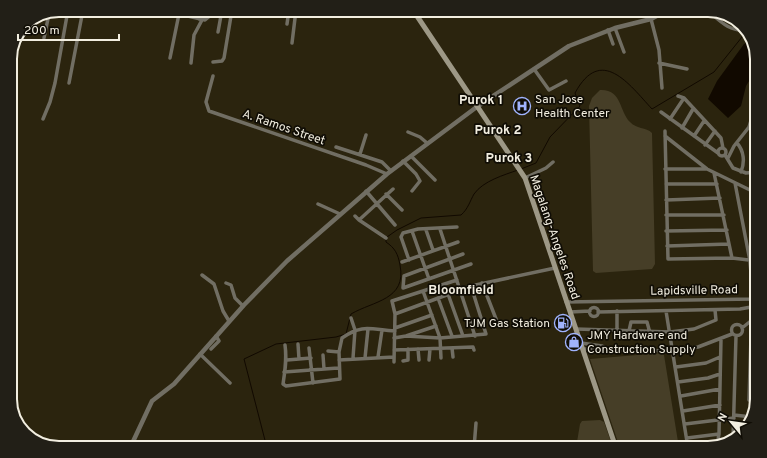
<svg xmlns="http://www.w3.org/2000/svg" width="767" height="458" font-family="Overpass,sans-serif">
	<rect width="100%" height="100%" fill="#2b240e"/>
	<path fill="#463e27" d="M600,90C622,89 619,111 630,122C636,129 646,127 652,133L655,264L652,269L596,273L593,271L589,106L592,98Z
		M661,353L664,355L679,448H620L590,359Z
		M600,420L604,422L613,448H576L580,424L582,421Z"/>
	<path fill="#110900" d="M747,43L755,49L757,68L746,86L741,106L728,118L708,99L717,81L744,44Z"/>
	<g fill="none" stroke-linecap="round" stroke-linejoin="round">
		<path stroke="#110900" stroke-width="1" d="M521,169L536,163L550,137L580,106L575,93C601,45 629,84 652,109L714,72L746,32
			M387,237L397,230L421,218L461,215C468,209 470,201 474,194C483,181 504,175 518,170
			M267,448L244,359L276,344L336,337L346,334L351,314C373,301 407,300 400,265C398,254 395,248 386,242V240"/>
		<path stroke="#716e63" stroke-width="3.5" d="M172,10L179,14L205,20L217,10
			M707,10C719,20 729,32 746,30
			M199,19L200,10
			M651,19L659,50L662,88
			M287,24L289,10
			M615,28L624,52
			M608,30L613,44
			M218,32L222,10
			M44,38L49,14
			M292,43L296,10
			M170,58L179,14
			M213,62L222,61L224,58L232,10
			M191,63L194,35L202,20
			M659,63L687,69
			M534,69L549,90L566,81
			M213,76L206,102L209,111L366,165L387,174
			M69,83L83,10
			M678,96L684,98L721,138L723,148
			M661,112L718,153
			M43,119L50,102L55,83L68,10
			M670,119L684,98
			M749,127L753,132L757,149
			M682,128L693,109
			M665,131L668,259L732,258L757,261
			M408,132L420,137L427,143
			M665,136L707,169L752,191L757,192
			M694,136L704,121
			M737,143C744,151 745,162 741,172
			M705,145L715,131
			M336,147L382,162L391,171
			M718 152a4 4 0 1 1 8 0a4 4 0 1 1-8 0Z
			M360,154L366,135
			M725,155L733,168L746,173L757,172
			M411,156L435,180
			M728,158L734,146L749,127L757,101
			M403,161L416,174L420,181L412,191
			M665,169H707
			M714,173L732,258
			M525,178L546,168L553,162
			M666,184H717
			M366,191L395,225
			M752,191L757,213
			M386,194L402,210
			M666,200L720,198
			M318,204L340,214
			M666,215H724
			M355,216L359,220
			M440,229L475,336
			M426,230L433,250
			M412,231L429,279
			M666,231L727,230
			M386,238L359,220L393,189
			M667,246L729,244
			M463,254L404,276L403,288L471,264
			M409,260L401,237L403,233L418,229L457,227
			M402,262L458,242
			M202,275L214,284L223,311L229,321
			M226,283L231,285L235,298L243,306
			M482,283L498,324
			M423,291L440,338L441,358
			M448,294L463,336
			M438,298L452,336
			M566,302L753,299L750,261L735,183
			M589.5 312a4.5 4.5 0 1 1 9 0a4.5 4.5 0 1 1-9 0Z
			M617,311V330
			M666,311L688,448
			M570,312L590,311
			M598,312L740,309L757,306
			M395,314L471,286L555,268
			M351,318L355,330L353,358
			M731.5 330a5.5 5.5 0 1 1 11 0a5.5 5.5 0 1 1-11 0Z
			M395,328L432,315
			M742,328L757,316
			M576,329L670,332L694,329L716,320L715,310
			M629,331L631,322H647L650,333
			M406,336L440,338L486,334L471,286
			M751,336L757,342
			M394,338L406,336L436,326
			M581,343L602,346L606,349
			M298,344L299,359
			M285,345C287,359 285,371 283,384L286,386L340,379L339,352L342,338C363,323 372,330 395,331
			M309,348L313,383
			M452,348L453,357
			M211,349L219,341L216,336
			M418,349L419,360
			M584,349L674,351L698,347L732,334
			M394,350L473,347L474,350
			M328,351L339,352
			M200,354L230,383
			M323,355L324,369
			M378,357L382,330
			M365,358L368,329
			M287,360L311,358
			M339,360L394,357
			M429,360L430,349
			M403,361L408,360V349
			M394,362L395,314L392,301L457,280
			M676,367L706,363L720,357
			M750,369L757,370
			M284,372L338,368
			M678,382L708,378L720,374
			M681,396L720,389
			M756,401L749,400L751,336L757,329
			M683,411L720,405
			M734,415L752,417
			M685,424L734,418
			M687,438L719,434
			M733,440L736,336
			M717,446L719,434L721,339
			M474,448L476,423"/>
		<path stroke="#716e63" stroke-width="4.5" d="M130,448L152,401L174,384L244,305L287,261L387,174L478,106L569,46L615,28L651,19L668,10"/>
		<path stroke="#9d9886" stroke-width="5" d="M413,10L525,178L616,448"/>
	</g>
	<defs>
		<g id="hospital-ring" transform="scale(0.9)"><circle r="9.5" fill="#100d05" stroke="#a0b3fd" stroke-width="1.5"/><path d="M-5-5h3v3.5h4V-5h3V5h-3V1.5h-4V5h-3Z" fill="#a0b3fd"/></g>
		<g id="fuel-ring" transform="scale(0.9)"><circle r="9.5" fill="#100d05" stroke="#a0b3fd" stroke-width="1.5"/><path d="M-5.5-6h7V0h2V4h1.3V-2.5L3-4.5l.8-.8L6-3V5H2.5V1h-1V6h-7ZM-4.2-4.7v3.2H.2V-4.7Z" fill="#a0b3fd"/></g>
		<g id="shop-ring" transform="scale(0.9)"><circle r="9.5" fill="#100d05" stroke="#a0b3fd" stroke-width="1.5"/><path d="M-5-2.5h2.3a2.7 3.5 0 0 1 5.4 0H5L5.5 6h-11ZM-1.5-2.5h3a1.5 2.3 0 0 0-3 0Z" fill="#a0b3fd"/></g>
	</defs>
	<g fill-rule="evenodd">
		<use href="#hospital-ring" x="522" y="106"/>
		<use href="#fuel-ring" x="563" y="323"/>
		<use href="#shop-ring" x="574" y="342"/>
	</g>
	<g text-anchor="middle" stroke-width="3.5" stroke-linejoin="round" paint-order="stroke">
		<g font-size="12" fill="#f2eee0" stroke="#100d05" text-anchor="start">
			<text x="535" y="103">San Jose<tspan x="535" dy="14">Health Center</tspan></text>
			<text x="550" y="327" text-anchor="end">TJM Gas Station</text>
			<text x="587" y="339">JMY Hardware and<tspan x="587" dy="14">Construction Supply</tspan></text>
		</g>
		<g font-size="12" fill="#f2eee0" stroke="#100d05">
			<text transform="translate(284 127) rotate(19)" y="4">A. Ramos Street</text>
			<text transform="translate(555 237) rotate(71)" y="4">Magalang-Angeles Road</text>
			<text transform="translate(694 290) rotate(-1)" y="4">Lapidsville Road</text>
		</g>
		<g font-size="13" font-weight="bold" fill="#f2eee0" stroke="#100d05">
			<text x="481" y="104">Purok 1</text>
			<text x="498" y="134">Purok 2</text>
			<text x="509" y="162">Purok 3</text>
			<text x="461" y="294">Bloomfield</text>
		</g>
	</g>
	<path d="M0 0H767V458H0ZM59 17H708A42 42 0 0 1 750 59V399A42 42 0 0 1 708 441H59A42 42 0 0 1 17 399V59A42 42 0 0 1 59 17Z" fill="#221f17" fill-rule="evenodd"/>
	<path fill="none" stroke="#f2eee0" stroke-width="2" d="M59 17H708A42 42 0 0 1 750 59V399A42 42 0 0 1 708 441H59A42 42 0 0 1 17 399V59A42 42 0 0 1 59 17Z"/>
	<g transform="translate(731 422) rotate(299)" stroke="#100d05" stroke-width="3" paint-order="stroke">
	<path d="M0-3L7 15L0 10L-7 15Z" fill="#f2eee0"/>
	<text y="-6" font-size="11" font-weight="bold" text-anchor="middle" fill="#f2eee0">N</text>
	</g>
	<path d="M18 34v6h101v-6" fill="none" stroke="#f2eee0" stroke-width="2"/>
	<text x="24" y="34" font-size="12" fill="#f2eee0" stroke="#100d05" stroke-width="3" paint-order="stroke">200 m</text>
</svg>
